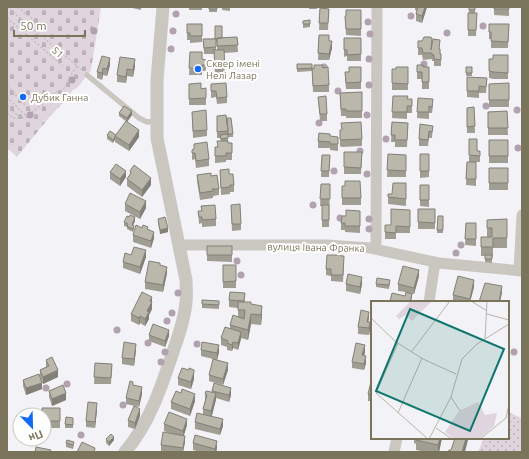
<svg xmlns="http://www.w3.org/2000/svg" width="529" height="459" font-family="Ubuntu,sans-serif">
	<defs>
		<pattern id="cemetery-stones" width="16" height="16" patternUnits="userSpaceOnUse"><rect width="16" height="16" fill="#e0d5df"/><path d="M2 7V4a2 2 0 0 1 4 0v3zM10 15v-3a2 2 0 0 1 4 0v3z" fill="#bbb1b8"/></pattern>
		<pattern id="garden-dots" width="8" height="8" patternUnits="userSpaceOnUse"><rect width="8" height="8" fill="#e0d5df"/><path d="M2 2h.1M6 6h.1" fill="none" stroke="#bbb1b8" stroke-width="1.8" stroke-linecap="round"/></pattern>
	</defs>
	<rect width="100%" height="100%" fill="#f3f2f6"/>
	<path fill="url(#cemetery-stones)" d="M7,7H101L91,70L78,87L73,90L64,102L51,115L17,157L7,148Z"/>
	<path fill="url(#garden-dots)" d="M508,412L522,418V452H478L484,438H508Z"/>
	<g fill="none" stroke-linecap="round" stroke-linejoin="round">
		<path stroke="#c0bfba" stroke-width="1.5" stroke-dasharray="2 2" stroke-linecap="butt" d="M7,7L82,70
			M18,7L48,32
			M7,18L40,46L62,66
			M7,86L32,112
			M7,97L27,117
			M7,105L20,118L27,117L56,92L62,90L65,87L69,78L77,66
			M7,113L13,118H20"/>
		<path stroke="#c9c7c0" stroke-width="5.5" d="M87,75L139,118L147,122L157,121"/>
		<path stroke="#c9c7c0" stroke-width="11" d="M180,245H327L370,248L439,263L522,271
			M375,249L376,242L377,7
			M519,271L522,215
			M429,302L435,262
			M394,452L397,438"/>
		<path stroke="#c9c7c0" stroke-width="13" d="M125,452C150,423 162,385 174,349C179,334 185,318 186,302C187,295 186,287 186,280L157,138V80L163,7"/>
	</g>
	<g fill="#b2a2b0">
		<circle cx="176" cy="14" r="3.5"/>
		<circle cx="411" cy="16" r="3.5"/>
		<circle cx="368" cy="22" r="3.5"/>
		<circle cx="483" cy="26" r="3.5"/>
		<circle cx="94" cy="31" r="3.5"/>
		<circle cx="173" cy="31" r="3.5"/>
		<circle cx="447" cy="33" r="3.5"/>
		<circle cx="370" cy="34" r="3.5"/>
		<circle cx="171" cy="49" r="3.5"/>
		<circle cx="369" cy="59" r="3.5"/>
		<circle cx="424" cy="64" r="3.5"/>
		<circle cx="324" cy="67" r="3.5"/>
		<circle cx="72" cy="80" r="3.5"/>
		<circle cx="369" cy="85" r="3.5"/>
		<circle cx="338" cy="91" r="3.5"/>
		<circle cx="486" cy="106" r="3.5"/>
		<circle cx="517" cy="110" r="3.5"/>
		<circle cx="30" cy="115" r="3.5"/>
		<circle cx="367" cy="115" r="3.5"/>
		<circle cx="319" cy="123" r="3.5"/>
		<circle cx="386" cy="139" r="3.5"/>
		<circle cx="518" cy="148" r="3.5"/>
		<circle cx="360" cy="151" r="3.5"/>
		<circle cx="334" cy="171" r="3.5"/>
		<circle cx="367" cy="174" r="3.5"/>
		<circle cx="313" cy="205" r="3.5"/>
		<circle cx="340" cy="218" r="3.5"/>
		<circle cx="369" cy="219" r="3.5"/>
		<circle cx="369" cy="229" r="3.5"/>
		<circle cx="461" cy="245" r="3.5"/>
		<circle cx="456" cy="253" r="3.5"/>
		<circle cx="237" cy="261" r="3.5"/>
		<circle cx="241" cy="275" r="3.5"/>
		<circle cx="178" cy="293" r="3.5"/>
		<circle cx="172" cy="313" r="3.5"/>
		<circle cx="167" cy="321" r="3.5"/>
		<circle cx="117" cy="330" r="3.5"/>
		<circle cx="148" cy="343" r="3.5"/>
		<circle cx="197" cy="344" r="3.5"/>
		<circle cx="165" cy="352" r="3.5"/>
		<circle cx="514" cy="352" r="3.5"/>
		<circle cx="161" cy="362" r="3.5"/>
		<circle cx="67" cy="384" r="3.5"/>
		<circle cx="46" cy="388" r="3.5"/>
		<circle cx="123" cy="405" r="3.5"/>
		<circle cx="81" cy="435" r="3.5"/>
	</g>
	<path fill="#a09d93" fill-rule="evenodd" d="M128,7H141V10Z
		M189,7H202V10H189Z
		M209,7H217V12H209Z
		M222,7H230V11L222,10Z
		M309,7H317V9H309Z
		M390,7H407V8Z
		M415,7H427L422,23L416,21V14L417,11L415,10Z
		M475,7V13H477L476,36H468V13H469V10Z
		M494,7H509V16L494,15Z
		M320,8L329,9L328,30H319Z
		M361,10V36L346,35L345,16H346Z
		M310,20V27L303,28V21Z
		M187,24H202V42L190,43V40H187Z
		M489,24H509L508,48H491V39H489Z
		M319,35L332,48L329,60H318Z
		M237,37L238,52L224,53L225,74L215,75L214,54H204L203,39ZM216,42H217V50H216Z
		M344,38L361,45V61H347V56L344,57Z
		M418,41L432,49H440L441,61V66H434V61H432V59L423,60L422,55H418Z
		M190,52L202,59L206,60V71H202V75H189Z
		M508,55V79H493L489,78V59H493Z
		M120,57L135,66L133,77L127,76L126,83L117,82V75Z
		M297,64H312V71L297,72Z
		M110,65L107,76L103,75L102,80L97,78V72Z
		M417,65L423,67H429V89H422V79H417Z
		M361,67V89H346L345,78V72H349Z
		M408,67V90H392V69H396Z
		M466,67H472V76H466Z
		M312,68H323L329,85V92H313Z
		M467,77L487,78L486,93H479V98L467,97Z
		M509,83V107H489V84Z
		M189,84L201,89L206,88V105H189Z
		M211,84L227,97V103L217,104L216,97L211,98Z
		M362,92V118H346V116H341L340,93Z
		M393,96L407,99H412V113H407V119L392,118Z
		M318,97L327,114V121H320Z
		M418,98L433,106L432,113H429V119L417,118Z
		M474,107L475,133H467V108Z
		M507,111L508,135H488V112Z
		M192,112L207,130V136L193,138Z
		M119,113L132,115L127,122L119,116Z
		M217,116L227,118L233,134V137H228V143H232V160H226V162L215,163V147H217L221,141L220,138H217Z
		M392,122L408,123L407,147H395V142H391Z
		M433,126L432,138H429L428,146H419V139Z
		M340,130H341L362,139V146L342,147L340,146Z
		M107,135H116L139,137L129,151L115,142V139L113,143L107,139Z
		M330,136L338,143V151L330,150V148H318V141Z
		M469,139L477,151H480V162H469Z
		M489,140H508V163H489Z
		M194,144L209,159V166L196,168L195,159L192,160V150H194Z
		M344,152H362L361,174H344Z
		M388,154L406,155V177H387Z
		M420,154H429V177L420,178Z
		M322,155H330L329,177H321Z
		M467,162H476V186L466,185Z
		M489,168H508V190H489Z
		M220,170L229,174L234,185V192H230V194L221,195Z
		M130,171L151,185L142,197L127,186V179L130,175Z
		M110,172L126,177L120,186L110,179Z
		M197,175L211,176L219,189V195L213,196V198L200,200L197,181Z
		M406,183V206L388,204V194H392Z
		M321,184H330L329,227H322V206H320Z
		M420,185H429V207L420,206Z
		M342,186H345L361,198V205H342Z
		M125,204L146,208L140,219L125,211Z
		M231,205L241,224V230L232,231Z
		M201,206L216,219V226L202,227V223L199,224L198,211H201Z
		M418,209H435V229H418Z
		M410,210V233H396V239H385V225H391Z
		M443,216V233H437V230Z
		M360,217V233L345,232V230H341V223Z
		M158,219L168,232L160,234L158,223Z
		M507,219V248H493V257H492V263L485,262V256H481V237H487V220Z
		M135,221L133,225L134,229L133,232L127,229V227L124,226V222Z
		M466,223H476V246L465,245Z
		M142,228L148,229L154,238L151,248L133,242V235Z
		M207,246H232V262L207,261Z
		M131,255L146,257L140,274L123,268V262Z
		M341,256L344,263L343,282L331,281V276L326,275V269Z
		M160,265L167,273L163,292L145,289V282Z
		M223,265H236V288H223Z
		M419,276L414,294H412L411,302H390V301L405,296L406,292L398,291V284Z
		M390,283L389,289L376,287V284Z
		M346,284H362L360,294L346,291Z
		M474,287L470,302H456L453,301V295Z
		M245,293V302L251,304L262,315L261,325L251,324L248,340L241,338L238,350L233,348L232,351L227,350V347L221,345V338L230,329V325L238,317V308L229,307V300Z
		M152,297V309L149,315V319L145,326L140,323L139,325L131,321V314Z
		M202,300L219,301V309L202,308Z
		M369,318L368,322L370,329L369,335L358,334V327Z
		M149,335L169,336L165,347L149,341Z
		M136,350L134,366L122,364V358Z
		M201,350L219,352L217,360L201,356Z
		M365,352L364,356L366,363L364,370L352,368V362Z
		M46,360L58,377L43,384L40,376V370L46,367Z
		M95,363L112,364L111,384H94Z
		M189,370L194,379L191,389L178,385V378Z
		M228,370L223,385L209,381V375Z
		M372,378V401H368V394Z
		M23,380L42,389L26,395L23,386Z
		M133,385L142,394L139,407L126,404V398Z
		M49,391L66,400L52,406L49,397Z
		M212,391L231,395L229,402L216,398L212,416L223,426L220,435L195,429V422L203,414V409L205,401V394L212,392Z
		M195,401L190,416L171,409V402Z
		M60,408V428H44V415Z
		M97,410L95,428L86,427V421Z
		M20,416V429H17V423Z
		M140,416L135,429L128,427V420Z
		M73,421V428H65V424Z
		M164,424L187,425L184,435L185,442L183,452H161V445L172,434L164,431Z
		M414,438H442L439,452H426L416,450V444L414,443Z
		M106,439L114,440L109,446L106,443Z
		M66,443L74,445L73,449L66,447Z
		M193,443L217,448L216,452H200L193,450Z"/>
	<path fill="#828078" d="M425,7H427L422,23V16Z
		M332,41V48L329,60V54Z
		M110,58V65L107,76V69Z
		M135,59V66L133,77V70Z
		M103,68V75L102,80V73Z
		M127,69V76L126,83V77Z
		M132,111V115L127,122V118Z
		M139,130V137L129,151V145Z
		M115,136V139L113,143V140Z
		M126,171V177L120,186V179Z
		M151,178V185L142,197V190Z
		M146,201V208L140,219V212Z
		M135,217V221L132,228V225Z
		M168,228V232L160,234V230Z
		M154,232V238L151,248V241Z
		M146,250V257L140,274V267Z
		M167,267V273L163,292V285Z
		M419,270V276L414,294V288Z
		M362,277V284L360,294V287Z
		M474,280V287L470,302V299Z
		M502,286V293L500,302H499Z
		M412,294L411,302H410Z
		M152,297V309L149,315V319L145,326V319L150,301Z
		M262,306V315L261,325V315Z
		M369,312V318L367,328V322Z
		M251,314V324L248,340V330Z
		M140,316V323L139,325V318Z
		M370,322V329L369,335V328Z
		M169,330V336L165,347V341Z
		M241,332V339L238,350V343Z
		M233,342V348L232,351V345Z
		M136,344V350L134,366V359Z
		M219,345V352L217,360V353Z
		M365,345V352L362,362V355Z
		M366,356V363L364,370V364Z
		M228,363V370L223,385V379Z
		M58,370V377L43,384V377Z
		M194,372V379L191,389V382Z
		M42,383V389L26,395V388Z
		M142,387V394L139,407V401Z
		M231,388V395L229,402V395Z
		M66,393V400L52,406V399Z
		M216,393V400L211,418V411Z
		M195,394V401L190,416V409Z
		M97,403V410L95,428V422Z
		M140,409V416L135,429V423Z
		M187,419V425L183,438V431Z
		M223,419V426L220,435V429Z
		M185,436V442L183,452V448Z
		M114,437V440L109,446V442Z
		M440,438H442L439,452H438V445Z
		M466,438H468V440L465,452H462Z
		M217,441V448L216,452H215V449Z"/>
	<path fill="#bab7ab" stroke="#828078" d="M209,7H217V9H209Z
		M418,7H425L422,16L416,14Z
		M469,7H475V10H469Z
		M494,7H509V9H494Z
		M320,8L329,9L328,23H319Z
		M346,10H361V29H346L345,16H346Z
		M468,13H477L476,30H468Z
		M310,20V24H303V21Z
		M187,24H202V36H190V33H187Z
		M489,24H509L508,42L491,41V32H489Z
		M215,26H222V38L215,39Z
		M319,35H329V41H332L329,54L318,53Z
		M237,37L238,45L217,46V38Z
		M424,37H430L432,38L431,50L433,39L440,40L439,49H440V54H441V60L434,59V55H432V53H423L422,48H418V41H422Z
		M344,38H361V54L347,55V50H344Z
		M203,39H216V47L204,48Z
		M214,50H224L225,68H215Z
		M190,52H202V59L206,60V65H202V69L189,68Z
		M493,55H508V73L493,72L489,71V59H493Z
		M102,56L110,58L107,69L103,68L102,73L97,72Z
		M120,57L135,59L133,70L127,69L126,77L117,75Z
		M297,64H312V68L297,69Z
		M314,65H322L323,68L328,67L329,85L313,86L312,68L314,69Z
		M417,65H423V67H429V82H422V72H417Z
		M349,67H361V82L346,83L345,72H349Z
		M396,67H408V84L392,83V69H396Z
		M466,67H472V73H466Z
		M467,77L487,78L486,87L479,86V91H467Z
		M201,83V89L206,88V98L189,99V84Z
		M226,83L227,97L217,98L216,91H211V84Z
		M509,83V100H489V84Z
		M362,92V111H346V109H341L340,93Z
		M326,96L327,114H320L318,97Z
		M393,96H408L407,99H412V106H407V112H392Z
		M418,98L433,99L432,107L429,106V112H417Z
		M124,106L132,111L127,118L119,113Z
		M474,107L475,126L467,127V108Z
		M206,110L207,130L193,131L192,112Z
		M507,111L508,128H488V112Z
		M226,115L228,131L217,132V116Z
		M227,118H231L233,134H228Z
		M126,121L139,130L129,145L115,136Z
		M361,122L362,139L342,140L340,139V130H342L341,123Z
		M392,122L408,123L407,140H395V135H391Z
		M420,124L433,126L432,132L429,131L428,140L419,139Z
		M110,131L116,135L113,140L107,135Z
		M319,133L330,134V136L338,137V144H330V142L318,141Z
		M228,134V138L221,139L220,135Z
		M469,139H477V151H480V156L469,155Z
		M489,140H508V156H489Z
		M217,141H228V143H232V153H226V156H215V147H218Z
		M207,142L209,159L196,161L195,153H192V150L194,149V144Z
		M344,152H362L361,168L344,167Z
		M388,154L406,155V171L387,170Z
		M420,154H429V171H420Z
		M322,155H330L329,171H321Z
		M467,162H476V179H466Z
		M116,164L126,171L120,179L110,172Z
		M134,165L151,178L142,190L127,179L131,173L130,171Z
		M489,168H508V183H489Z
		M229,169V174H233L234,185H230V187L221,188L220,170Z
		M211,173V176L217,175L219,189H212L213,191L200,193L197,175Z
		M345,181H360L361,198H342V186H345Z
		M393,183H406V199L388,197V194H392Z
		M321,184H330V199H320Z
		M420,185H429V200H420Z
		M130,193L146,201L140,212L125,204Z
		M240,204L241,224H232L231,205Z
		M215,205L216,219L202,220V217H199L198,211H202L201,206Z
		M322,205H329V220H322Z
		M391,209L410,210V227L396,226V233L385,232V225H391Z
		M418,209H435V223L418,222Z
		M346,210L360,211V226H345V223H341L342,216H346Z
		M130,215L135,217L132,225L134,226L133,229L127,226L128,224L124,222L127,216L129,217Z
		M438,216H443V230H437Z
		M165,217L168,228L160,230L158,219Z
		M507,219V238H493V247H481V237H492V228H487V220Z
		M466,223H476V239H465Z
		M136,225L142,228L143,225L148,227L147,229L154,232L151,241L133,235Z
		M207,246H232V255H207Z
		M134,247L146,250L140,267L123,262L125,253L131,255Z
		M327,255H341V256H344L343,275H331V269H326Z
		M485,255H492V259H485Z
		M149,261L160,263V265L167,267L163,285L145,282Z
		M223,265H236V281L223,282Z
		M403,266L419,270L414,288L398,284Z
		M348,274L362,277L360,287L346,284Z
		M458,276L474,280L470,299L453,295Z
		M377,278L390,280L389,285L376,284Z
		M485,283L502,286L499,302H479Z
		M142,292L152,297L150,301L152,302L147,311L149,312L145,319L140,316L139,318L131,314Z
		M230,292L245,293L244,301L229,300Z
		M406,292L412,294L410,302H396L390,301L392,293L405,296Z
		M202,300L219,301V305L202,304Z
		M238,302H251V304L262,306L261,315L251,314L248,330L230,325L233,315L244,319L245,310H238Z
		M361,310L369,312L367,322H370L369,328L358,327Z
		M153,324L169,330L165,341L149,335Z
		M225,327L241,332L238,343L233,342L232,345L227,343L228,341L221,338Z
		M124,342L136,344L134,359L122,358Z
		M202,342L219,345L217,353L201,350Z
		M356,343L365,345L362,355L366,356L364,364L352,362Z
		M52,357L58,370L43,377L40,370L49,366L46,360Z
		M213,359L228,363L223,379L209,375Z
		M95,363L112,364L111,378L94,377Z
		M182,368L189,370V368L194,370V372L191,382L178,378Z
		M39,374L42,383L26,388L23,380Z
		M372,378V395L368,394Z
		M130,381L133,382V385L142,387L139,401L126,398Z
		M214,383L231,388L229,395L212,391Z
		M63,385L66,393L52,399L49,391Z
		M182,389L195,394L190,409L171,402L176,391L181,393Z
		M206,391L216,393L211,411L203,409L207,395L205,394Z
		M88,402L97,403L95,422L86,421Z
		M134,406L140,409L135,423L128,420Z
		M42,408H60V421H44V415H42Z
		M169,412L187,419L183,431L164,424Z
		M197,413L223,419L220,429L195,422Z
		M17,416H20V423H17Z
		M66,417L73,418V425L65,424Z
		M163,432L185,436L183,448L161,445Z
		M111,434L114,437L109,442L106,439Z
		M195,435L217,441L215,449L193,443Z
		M417,438H440L438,445L416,440Z
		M455,438H466L462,452H448L449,450H451Z
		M67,440L74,442L73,445L66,443Z
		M82,442L95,448L94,452H77Z
		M36,447L51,450L50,452H35Z"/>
	<g fill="#1369f5" stroke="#fff" stroke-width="1.5">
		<circle cx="198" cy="69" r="4"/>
		<circle cx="23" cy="97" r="4"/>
	</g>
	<g text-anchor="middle" stroke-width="4" stroke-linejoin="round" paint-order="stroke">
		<g font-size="10" fill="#7a755a" stroke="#fff">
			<text transform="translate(58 52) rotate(43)" y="4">S1</text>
			<text transform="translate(316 247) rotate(1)" y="4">вулиця Івана Франка</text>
		</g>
		<g font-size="10" fill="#7a755a" stroke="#fff" text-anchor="start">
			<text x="206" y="67">Сквер імені<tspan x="206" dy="12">Нелі Лазар</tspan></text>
			<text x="31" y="101">Дубик Ганна</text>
		</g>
	</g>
	<g transform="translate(371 301)">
		<rect width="138" height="138" fill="#f3f2f6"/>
		<path d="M107,101L114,114L126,112L123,125L108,138H83L74,131L88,110Z" fill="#e0d5df"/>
		<path d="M36,0H61L41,20L35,14L28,18L25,15L38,2Z" fill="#e0d5df"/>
		<path fill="none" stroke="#b8b5aa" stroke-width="1" d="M100,0L116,10M116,13L138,19M0,17L25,41L52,58L85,73M114,38L116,0M27,42L5,92L57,138M41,50L79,0M80,96L89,110M27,112L51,57M65,127L81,138M58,138L80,96L91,58L106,43L138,23M109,138L135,117L138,103"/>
		<path fill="#0f766e" fill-opacity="0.15" stroke="#0f766e" stroke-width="2" d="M39,8L133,48L99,130L5,90Z"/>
		<rect width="138" height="138" fill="none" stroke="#7a755a" stroke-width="2"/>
	</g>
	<rect width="529" height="459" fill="none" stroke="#7a755a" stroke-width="16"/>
	<g transform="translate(32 427) rotate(157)"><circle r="19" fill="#ffffff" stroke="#cac8bd"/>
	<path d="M0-3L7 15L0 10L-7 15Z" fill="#1369f5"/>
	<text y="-6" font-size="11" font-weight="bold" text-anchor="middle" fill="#7a755a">Пн</text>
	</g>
	<path d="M14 30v6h71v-6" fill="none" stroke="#7a755a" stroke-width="2"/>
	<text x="20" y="30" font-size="12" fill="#7a755a" stroke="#ffffff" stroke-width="3" paint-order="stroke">50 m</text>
</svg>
